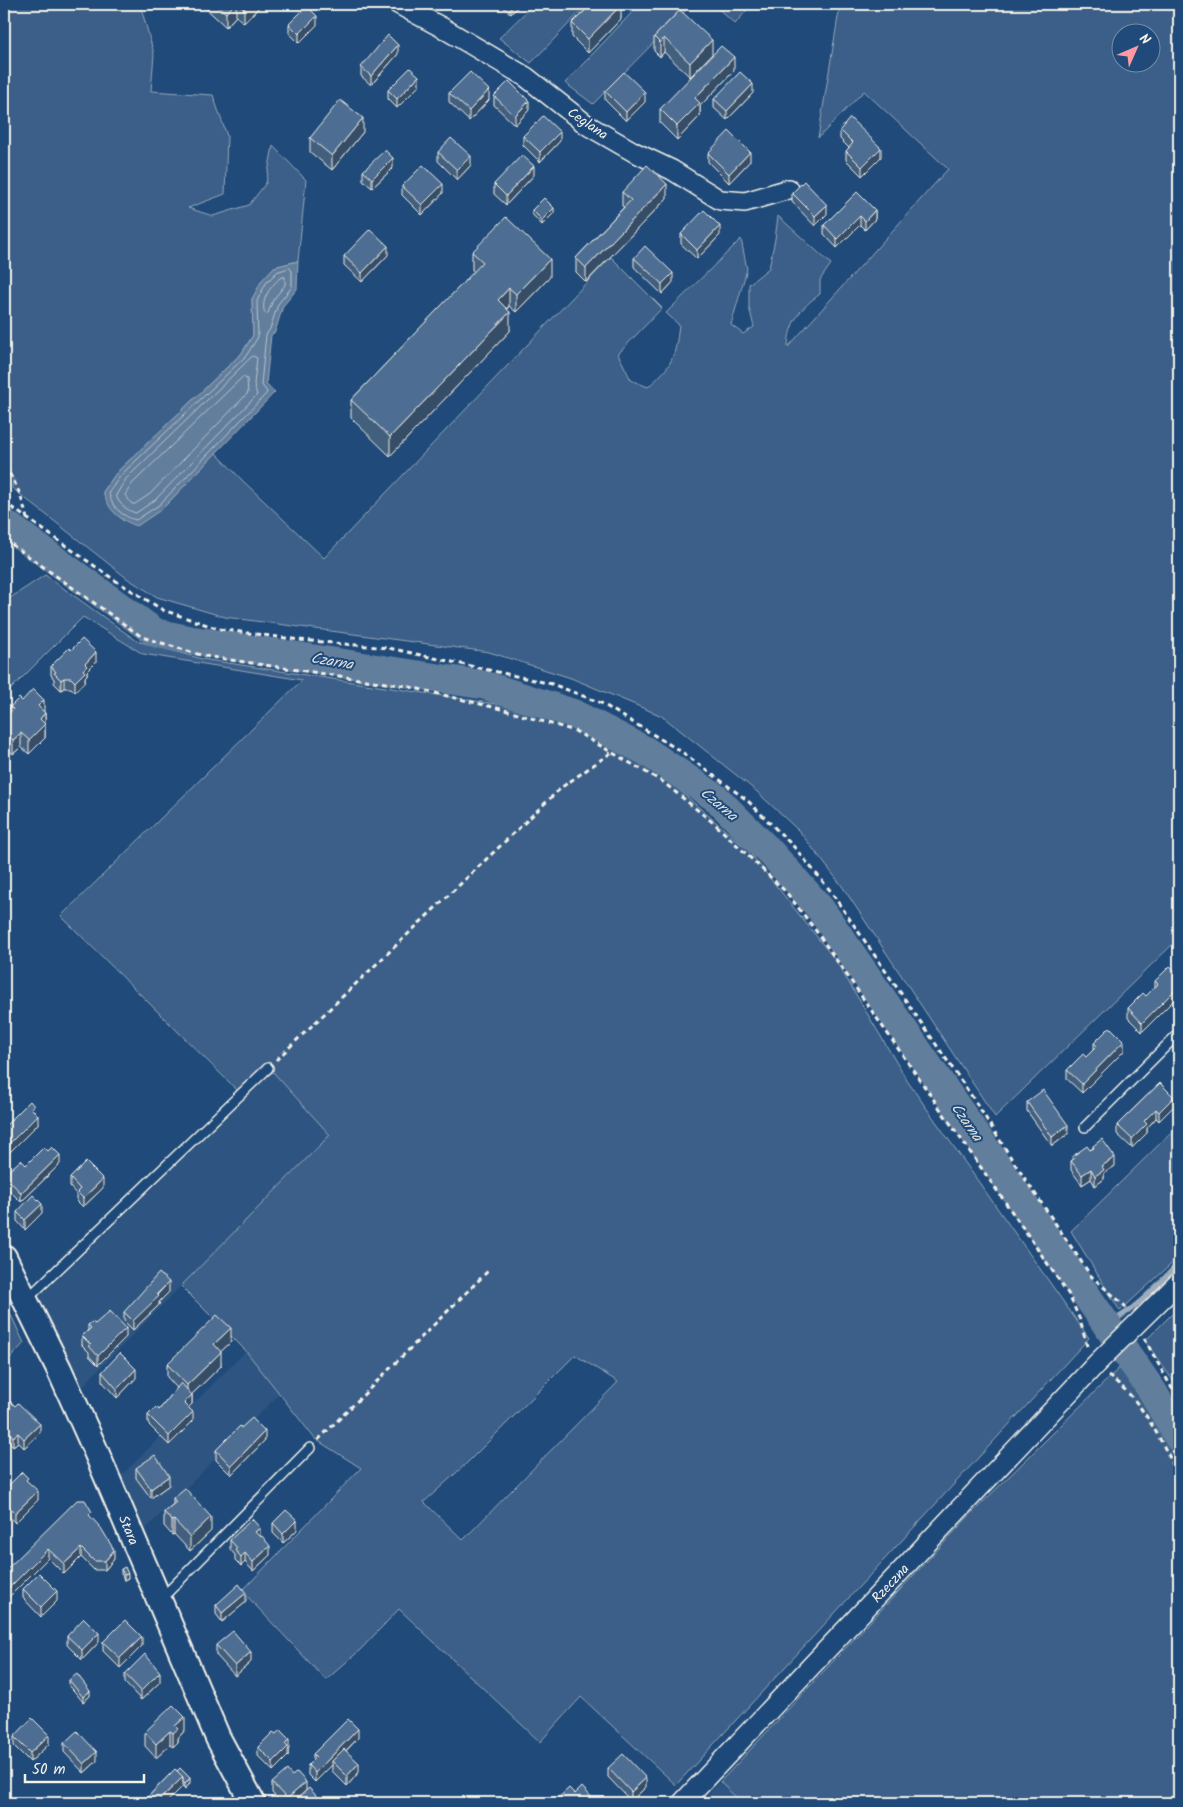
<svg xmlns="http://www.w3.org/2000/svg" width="1183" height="1807" font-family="Kalam,sans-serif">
	<rect width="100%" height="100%" fill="#1f4a7a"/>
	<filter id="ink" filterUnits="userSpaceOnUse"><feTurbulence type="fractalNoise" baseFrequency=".02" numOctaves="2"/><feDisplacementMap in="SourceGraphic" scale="10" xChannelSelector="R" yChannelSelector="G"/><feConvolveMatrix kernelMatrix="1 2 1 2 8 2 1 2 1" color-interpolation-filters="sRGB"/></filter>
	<g filter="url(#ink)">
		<path fill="#2d5581" d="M273,1072L330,1135L542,1127L145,1530L120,1477L246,1351L181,1286L80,1389L37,1299Z
			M720,1782L742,1803H699Z"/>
		<path fill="#3a5f88" stroke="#97a8b8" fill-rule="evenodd" d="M4,4H140L154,54L151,91L213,95L227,136L225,194L188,208L213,216L249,205L266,183L273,146L306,180L298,261L274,267L252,299L253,335L242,353L117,472L103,492L123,521L162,509L216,453L243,481L324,558L611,257L662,308L618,354L631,380L648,387C673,365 675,358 679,325L666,313L741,239L747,269L731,325L743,334L754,327L749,307V284L769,268L775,239L778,216L831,264L820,280V294C800,308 789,323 788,347L948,169L864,91L818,138L839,11L846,4H1179V938L995,1117L842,886L800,832L755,790L662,716L571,678L489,652L225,617L157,597L128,579L12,488L13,478L4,467ZM1120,32H1150V62H1120Z
			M534,4H588L531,63L499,38Z
			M640,4H692L593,104L565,83Z
			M713,4H752L735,24Z
			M45,575L137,641L202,659L509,706L595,735L671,783L747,849L836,961L908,1082L1089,1338L676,1785L581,1697L540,1742L399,1609L360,1650L326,1680L242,1591L361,1468L315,1439L246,1351L181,1286L330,1135L273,1072L241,1094L61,916L302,680L143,654L83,617L4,696V602ZM575,1355L618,1382L463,1540L424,1502L467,1463Z
			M1179,1125V1257L1120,1311L1071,1231Z
			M4,1300L24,1343L4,1365Z
			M1179,1307V1389L1145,1341Z
			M1119,1368L1137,1389L1179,1457V1803H742L720,1782L970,1515Z"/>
		<path fill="#627e9d" stroke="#9cacbb" d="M298,261L297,289L283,306L275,332L271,335L266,384L275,392L162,509L137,526C118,519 109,511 103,492L117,472L242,353L253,335L252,299L262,280L274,267Z"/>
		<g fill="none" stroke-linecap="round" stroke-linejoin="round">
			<path stroke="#bac3ca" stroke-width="1" d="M290,268L292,271V287L278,304L270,329L266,335L261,384L267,392L266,394L159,505L136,520C123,517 110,506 109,492L121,475L246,356L258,337L257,301L266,283L277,272Z
				M285,277V285L273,300L268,313L265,314C260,300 270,287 280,278Z
				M253,356L257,358L254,384L257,395L155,500L136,513C127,511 118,503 116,495L126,479Z
				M243,377L247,379L248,393L150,494L135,504H132L125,495L132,484Z"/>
			<path stroke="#9cacbb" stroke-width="5" d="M1107,1324C1136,1310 1157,1285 1179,1263"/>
			<path stroke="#627e9d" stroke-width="29" d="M4,523L156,633L190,640L484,685L572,713L646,751L716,798L772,854L819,907L1153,1392L1179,1438"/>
			<g stroke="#f4f1e8" stroke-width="12">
				<path id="service" d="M1085,1127L1179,1033
					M27,1299L268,1068
					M161,1599L310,1448"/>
			</g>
			<g stroke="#f4f1e8" stroke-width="22">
				<path id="minor" d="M398,4L443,28L526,77L587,125L634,152L672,170L720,200L745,202L789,189
					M682,1803L1098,1362L1179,1282"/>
			</g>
			<g stroke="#f4f1e8" stroke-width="28">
				<path id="tertiary" d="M4,1257L59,1369L94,1447L218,1738L253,1803"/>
			</g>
			<path stroke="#f4f1e8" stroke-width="3" stroke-dasharray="5 4" stroke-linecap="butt" d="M4,466C17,484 22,497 27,519
				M4,502L113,579L163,610L219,629L300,640L389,648L552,684L601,703L682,752L747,800L795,848L829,889L973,1098L1015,1164L1091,1276L1124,1305L1128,1311
				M4,539L142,637L204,656L406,686L501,709L575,731L663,782L716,825L786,892L814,928L1028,1235L1069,1295L1080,1320L1088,1350
				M276,1060L562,787L612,752
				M1144,1338L1179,1401
				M1108,1376C1142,1398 1161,1441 1179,1476
				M318,1440L490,1269"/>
			<use href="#service" stroke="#1f4a7a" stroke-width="9"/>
			<use href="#minor" stroke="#1f4a7a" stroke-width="19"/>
			<use href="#tertiary" stroke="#1f4a7a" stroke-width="24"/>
		</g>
		<path fill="#425f7e" stroke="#f4f1e8" d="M201,4H261V5L244,23L236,16L226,27Z
			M500,4H520L511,14Z
			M589,4H620L621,19L588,53L572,37V23L589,6Z
			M680,10L712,54L690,77L664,52L660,57L654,51V37Z
			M289,24L317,25L299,43L289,33Z
			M398,54L371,85L361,76V67Z
			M734,71L700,106V116L677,140L660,123V109Z
			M419,86L397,108L388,99V90Z
			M605,91L645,102L626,121L605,100Z
			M449,93L489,100L469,121L449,102Z
			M753,93L727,120L714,108V99Z
			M494,96L529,110L515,125L494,105Z
			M840,130L881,157L862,176L846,160V151L849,148L840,139Z
			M363,132L332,170L310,152V138Z
			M523,136L560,141L540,162L523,145Z
			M438,152L471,165L457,180L438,161Z
			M708,153L750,161L729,183L708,162Z
			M393,168L372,188L363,180V171Z
			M534,175L506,205L494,194V184Z
			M402,186L443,193L422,215L402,195Z
			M622,192L667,198L586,282L576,272V258L624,207L622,206Z
			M792,193L827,214L815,226L792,202Z
			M532,210L554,213L542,225L532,214Z
			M875,210V219L865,230L860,225L837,248L824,234V225Z
			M681,234L720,235L697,259L681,244Z
			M472,252L550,277L516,312L509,306L507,309L510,331L390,456L351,418V400L474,272L472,270Z
			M388,255L362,282L344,265V256Z
			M634,258L673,282L662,294L634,267Z
			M71,650L96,662L87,671V675L85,677V681L75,692L71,688H64L61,690L54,683V679L51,675V666Z
			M22,701L44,712L45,713V738L29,754L21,747L13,754L8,749L4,750V718L10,712V707Z
			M1179,975L1142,1032L1128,1018V1008L1146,996L1155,987V981Z
			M1094,1043L1124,1051L1082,1093L1067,1079V1070L1086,1057L1094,1049Z
			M1179,1063V1080L1176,1076V1067Z
			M1160,1083L1174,1106L1159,1121L1156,1118L1147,1128V1133L1132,1148L1117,1134V1125Z
			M1027,1102L1068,1134L1052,1146L1027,1111Z
			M34,1110L38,1124L6,1156L4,1155V1127Z
			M1093,1146L1115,1166L1104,1173V1179L1095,1186L1091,1179L1082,1185L1071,1170V1161L1073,1160V1156L1090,1150L1093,1148Z
			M48,1151L60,1164L21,1202L4,1185V1175L26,1165Z
			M70,1178L103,1188L83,1207L77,1201V1195L70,1187Z
			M17,1212L42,1213L25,1230L17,1221Z
			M169,1292L159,1302V1305L133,1330L124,1321V1312Z
			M95,1324L126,1337L98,1365L89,1356V1352L82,1345V1336L88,1330V1325Z
			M231,1342L220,1352L221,1366L192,1394V1404L188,1408L193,1421L169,1445L148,1424V1415L159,1410L177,1388L167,1377V1364Z
			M102,1372L136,1378L117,1398L102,1381Z
			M4,1395L40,1433L24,1448L18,1442L13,1446L4,1435Z
			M241,1428L265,1440L231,1475L216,1460V1450Z
			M136,1468L169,1485L151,1498L136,1478Z
			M28,1482L38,1500L15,1523L4,1511V1490Z
			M173,1498L211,1531L190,1551L174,1534L172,1535L164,1526V1512L173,1504Z
			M92,1519L114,1559L105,1570H94L81,1557L64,1574L48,1558L4,1602V1572Z
			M273,1523L297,1530L283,1543L273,1533Z
			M260,1537L270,1555L253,1571L245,1562L241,1566L235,1560V1555L230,1549V1540Z
			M121,1569L128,1578L124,1580L121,1573Z
			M23,1589L57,1601L41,1617L23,1598Z
			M246,1602L222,1622L216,1614V1605Z
			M67,1636L99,1642L82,1660L67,1645Z
			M103,1642L142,1646L120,1668L103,1651Z
			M216,1645L251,1662L235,1676L216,1655Z
			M125,1674L160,1682L141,1700L125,1683Z
			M69,1680L90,1696L83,1702L69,1685Z
			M185,1730L178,1738V1742L173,1747L170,1745L156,1758L145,1746V1732Z
			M14,1737L49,1744L30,1762L14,1746Z
			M358,1738L346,1751L359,1772L347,1786L332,1771V1765L315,1782L308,1775V1765L313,1760V1754Z
			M64,1743L97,1761L84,1773L64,1752Z
			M258,1747L289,1749L288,1750V1756L273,1771L258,1756Z
			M608,1768L646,1787L631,1801L608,1777Z
			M175,1769L190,1783L185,1789L183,1786L166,1803H143V1802Z
			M272,1783L306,1791L323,1803H282L272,1793Z"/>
		<path fill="#364d66" stroke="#f4f1e8" d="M235,4H236V16L226,27V13Z
			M248,4H261V5L244,23V9Z
			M511,4H520L511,14Z
			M621,5V19L588,53V39Z
			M317,16V25L299,43V34Z
			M664,38V52L660,57V43Z
			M712,40V54L690,77V63Z
			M398,45V54L371,85V76Z
			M734,57V71L700,106V116L677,140V126L695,98Z
			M419,76V86L397,108V99Z
			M753,84V93L727,120V111Z
			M489,90V100L469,121V111Z
			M645,92V102L626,121V112Z
			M529,101V110L515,125V116Z
			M363,118V132L332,170V156Z
			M560,132V141L540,162V152Z
			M881,148V157L862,176V167Z
			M750,152V161L729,183V174Z
			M471,156V165L457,180V170Z
			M393,158V168L372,188V179Z
			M534,166V175L506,205V196Z
			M443,184V193L422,215V205Z
			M667,184V198L586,282V268Z
			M827,205V214L815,226V216Z
			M554,208V213L542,225V220Z
			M875,210V219L865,230V221Z
			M860,216V225L837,248V239Z
			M720,226V235L697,259V250Z
			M388,246V255L362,282V273Z
			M550,259V277L516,312V294Z
			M673,273V282L662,294V284Z
			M509,288V306L498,318V300Z
			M510,312V331L390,456V437Z
			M96,652V662L87,671V675L85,677V681L75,692V682L83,670L85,664Z
			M64,678V688L61,690V680Z
			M44,700V714L38,706Z
			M45,713V738L29,754V740L40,719Z
			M21,733V747L13,754V740Z
			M8,735V749L4,750V736Z
			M1179,986V995L1142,1032V1023Z
			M1124,1041V1051L1082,1093V1084Z
			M1174,1097V1106L1159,1121V1112Z
			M1156,1109V1118L1147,1128V1133L1132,1148V1139L1144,1121Z
			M38,1115V1124L6,1156V1147Z
			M1068,1125V1134L1052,1146V1137Z
			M60,1155V1164L21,1202V1193Z
			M1115,1157V1166L1104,1173V1179L1095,1186V1176L1102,1166Z
			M1091,1169V1179L1082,1185V1175Z
			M103,1179V1188L83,1207V1198Z
			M42,1204V1213L25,1230V1220Z
			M169,1282V1292L159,1302V1305L133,1330V1321Z
			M126,1328V1337L98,1365V1356Z
			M231,1328V1342L214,1358V1344Z
			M221,1352V1366L187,1399V1385Z
			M136,1369V1378L117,1398V1389Z
			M192,1395V1404L184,1412V1403Z
			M193,1412V1421L169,1445V1436Z
			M40,1424V1433L24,1448V1439Z
			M265,1431V1440L231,1475V1466Z
			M18,1433V1442L13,1446V1437Z
			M169,1476V1485L151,1498V1489Z
			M38,1491V1500L15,1523V1513Z
			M211,1517V1531L190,1551V1537Z
			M174,1520V1534L172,1535V1521Z
			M297,1520V1530L283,1543V1534Z
			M260,1528V1537L255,1532Z
			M270,1546V1555L253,1571V1562Z
			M81,1548V1557L64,1574V1564Z
			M48,1549V1558L4,1602V1593Z
			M114,1550V1559L105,1570V1561Z
			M245,1553V1562L241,1566V1557Z
			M128,1574V1578L124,1580V1575Z
			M57,1591V1601L41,1617V1607Z
			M246,1593V1602L222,1622V1613Z
			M99,1633V1642L82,1660V1650Z
			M142,1637V1646L120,1668V1658Z
			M251,1652V1662L235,1676V1666Z
			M160,1672V1682L141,1700V1691Z
			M90,1691V1696L83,1702V1697Z
			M185,1717V1730L178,1738V1742L173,1747V1733L175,1726Z
			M358,1729V1738L334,1763L332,1761V1765L315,1782V1773Z
			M170,1731V1745L156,1758V1744Z
			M49,1735V1744L30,1762V1753Z
			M289,1739V1749L288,1750V1756L273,1771V1762L285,1744Z
			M97,1752V1761L84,1773V1764Z
			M359,1763V1772L347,1786V1776Z
			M183,1777V1786L166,1803H156Z
			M190,1778V1783L185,1789V1784Z
			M646,1778V1787L631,1801V1792Z
			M306,1782V1791L292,1803H287V1799Z"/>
		<path fill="#4d6e92" stroke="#f4f1e8" d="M216,4H235L226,13Z
			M238,4H248L244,9Z
			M592,4H620L621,5L588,39L572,23Z
			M307,6L317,16L299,34L289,24Z
			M680,10L712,40L690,63L664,38L660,43L654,37Z
			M388,35L398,45L371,76L361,67Z
			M721,46L734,57L695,98L700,103L677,126L660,109Z
			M410,68L419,76L397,99L388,90Z
			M470,72L489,90L469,111L449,93Z
			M624,72L645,92L626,112L605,91Z
			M740,72L753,84L727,111L714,99Z
			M509,81L529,101L515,116L494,96Z
			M340,100L363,118L332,156L310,138Z
			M543,116L560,132L540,152L523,136Z
			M850,118L881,148L862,167L846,151L853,143L840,130Z
			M729,131L750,152L729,174L708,153Z
			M451,138L471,156L457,170L438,152Z
			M385,150L393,158L372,179L363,171Z
			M522,155L534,166L506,196L494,184Z
			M423,165L443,184L422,205L402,186Z
			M647,165L667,184L586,268L576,258L631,200L622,192Z
			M804,181L827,205L815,216L792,193Z
			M857,192L875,210L865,221L860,216L837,239L824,225Z
			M544,198L554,208L542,220L532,210Z
			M704,210L720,226L697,250L681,234Z
			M506,217L550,259L516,294L509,288L498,300L510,312L390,437L351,400L483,262L472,252Z
			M370,229L388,246L362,273L344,256Z
			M645,246L673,273L662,284L634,258Z
			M82,639L96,652L85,664L87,666L83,670L85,672L75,682L71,678H64L61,680L54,673L56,672L51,666L69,648L71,650Z
			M33,689L44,700L38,706L45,713L40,719L45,724L29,740L21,733L13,740L8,735L4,736V718L13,709L10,707L19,698L22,701Z
			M1170,966L1179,975V986L1142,1023L1128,1008L1143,993L1146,996L1158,984L1155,981Z
			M1110,1027L1124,1041L1082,1084L1067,1070L1083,1054L1086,1057L1097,1046L1094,1043Z
			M1179,1063V1071L1176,1067Z
			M1160,1083L1174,1097L1159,1112L1156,1109L1144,1121L1147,1124L1132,1139L1117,1125Z
			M1043,1090L1068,1125L1052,1137L1027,1102Z
			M30,1101L34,1106L31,1108L38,1115L6,1147L4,1145V1127Z
			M1102,1139L1115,1157L1102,1166L1104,1170L1095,1176L1091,1169L1082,1175L1071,1161L1074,1159L1073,1156L1087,1146L1090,1150L1094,1148L1093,1146Z
			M44,1147L48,1151L52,1147L60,1155L21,1193L4,1175L21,1160L26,1165Z
			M86,1162L103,1179L83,1198L77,1192L80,1189L70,1178Z
			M33,1195L42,1204L25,1220L17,1212Z
			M159,1273L169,1282L157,1294L159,1296L133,1321L124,1312Z
			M110,1311L126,1328L98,1356L89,1346L91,1345L82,1336L91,1328L88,1325L92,1322L95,1324Z
			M217,1315L231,1328L214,1344L221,1352L187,1385L167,1364Z
			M120,1353L136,1369L117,1389L102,1372Z
			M181,1383L192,1395L184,1403L193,1412L169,1436L148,1415L156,1407L159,1410Z
			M4,1395L15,1406L18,1403L40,1424L24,1439L18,1433L13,1437L4,1426Z
			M252,1418L265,1431L231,1466L216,1450L240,1426L241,1428Z
			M155,1455L169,1476L151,1489L136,1468Z
			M22,1472L28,1478L26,1480L38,1491L15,1513L4,1501V1490Z
			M185,1488L211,1517L190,1537L174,1520L172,1521L164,1512L176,1502L173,1498Z
			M77,1500H85L92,1512L89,1515L101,1528L114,1550L105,1561H94L81,1548L64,1564L48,1549L4,1593V1572Z
			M286,1510L297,1520L283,1534L273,1523Z
			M252,1519L260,1528L255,1532L260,1537L262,1536L270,1546L253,1562L245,1553L241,1557L235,1550L237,1548L230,1540Z
			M125,1567L128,1574L124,1575L121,1569Z
			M39,1573L57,1591L41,1607L23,1589Z
			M239,1584L246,1593L222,1613L216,1605Z
			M84,1618L99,1633L82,1650L67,1636Z
			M125,1620L142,1637L120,1658L103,1642Z
			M233,1631L251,1652L235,1666L216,1645Z
			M145,1654L160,1672L141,1691L125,1674Z
			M77,1674L90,1691L83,1697L69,1680Z
			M173,1705L185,1717L175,1726L178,1729L173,1733L170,1731L156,1744L145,1732Z
			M32,1718L49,1735L30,1753L14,1737Z
			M348,1719L358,1729L315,1773L308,1765L316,1757L313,1754Z
			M280,1730L289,1739L285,1744L288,1747L273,1762L258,1747L273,1732L276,1734Z
			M77,1731L97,1752L84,1764L64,1743Z
			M344,1749L359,1763L347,1776L332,1761Z
			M623,1754L646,1778L631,1792L608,1768Z
			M180,1768L190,1778L185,1784L183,1782V1777L177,1771Z
			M175,1769L183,1777L156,1803H144L143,1802Z
			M287,1770L292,1776L297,1772L306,1782L287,1799L272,1783Z
			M582,1787L597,1803H560L556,1800L569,1788L575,1794Z
			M309,1788L323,1803H292Z
			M206,1798L211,1802L214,1799L218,1803H201Z
			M83,1800L86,1803H79Z"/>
	</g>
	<g text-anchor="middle" stroke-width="4" stroke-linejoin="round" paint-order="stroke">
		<g font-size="14" fill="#f4f1e8" stroke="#1f4a7a">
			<text transform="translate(588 123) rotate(34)" y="5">Ceglana</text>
			<text transform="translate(129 1530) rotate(67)" y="5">Stara</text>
			<text transform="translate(890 1583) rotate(-47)" y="5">Rzeczna</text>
		</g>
		<g font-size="15" font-style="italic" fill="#dee0dd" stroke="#1f4a7a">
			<text transform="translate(332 661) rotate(9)" y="5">Czarna</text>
			<text transform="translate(719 804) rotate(40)" y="5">Czarna</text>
			<text transform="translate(967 1122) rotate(55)" y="5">Czarna</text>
		</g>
	</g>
	<rect width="1183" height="1807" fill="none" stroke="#1f4a7a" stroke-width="20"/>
	<rect x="10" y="10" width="1163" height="1787" fill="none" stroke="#f4f1e8" stroke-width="2" filter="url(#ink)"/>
	<g transform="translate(1136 48) rotate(45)"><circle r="24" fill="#1f4a7a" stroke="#748da6"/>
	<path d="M0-4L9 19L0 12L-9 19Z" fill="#ff9aa2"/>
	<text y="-8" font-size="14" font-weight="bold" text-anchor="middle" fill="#f4f1e8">N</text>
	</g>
	<path d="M25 1774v8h119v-8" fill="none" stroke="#f4f1e8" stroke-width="2.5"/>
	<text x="32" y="1774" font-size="15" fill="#f4f1e8" stroke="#1f4a7a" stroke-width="4" paint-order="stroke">50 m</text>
</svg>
